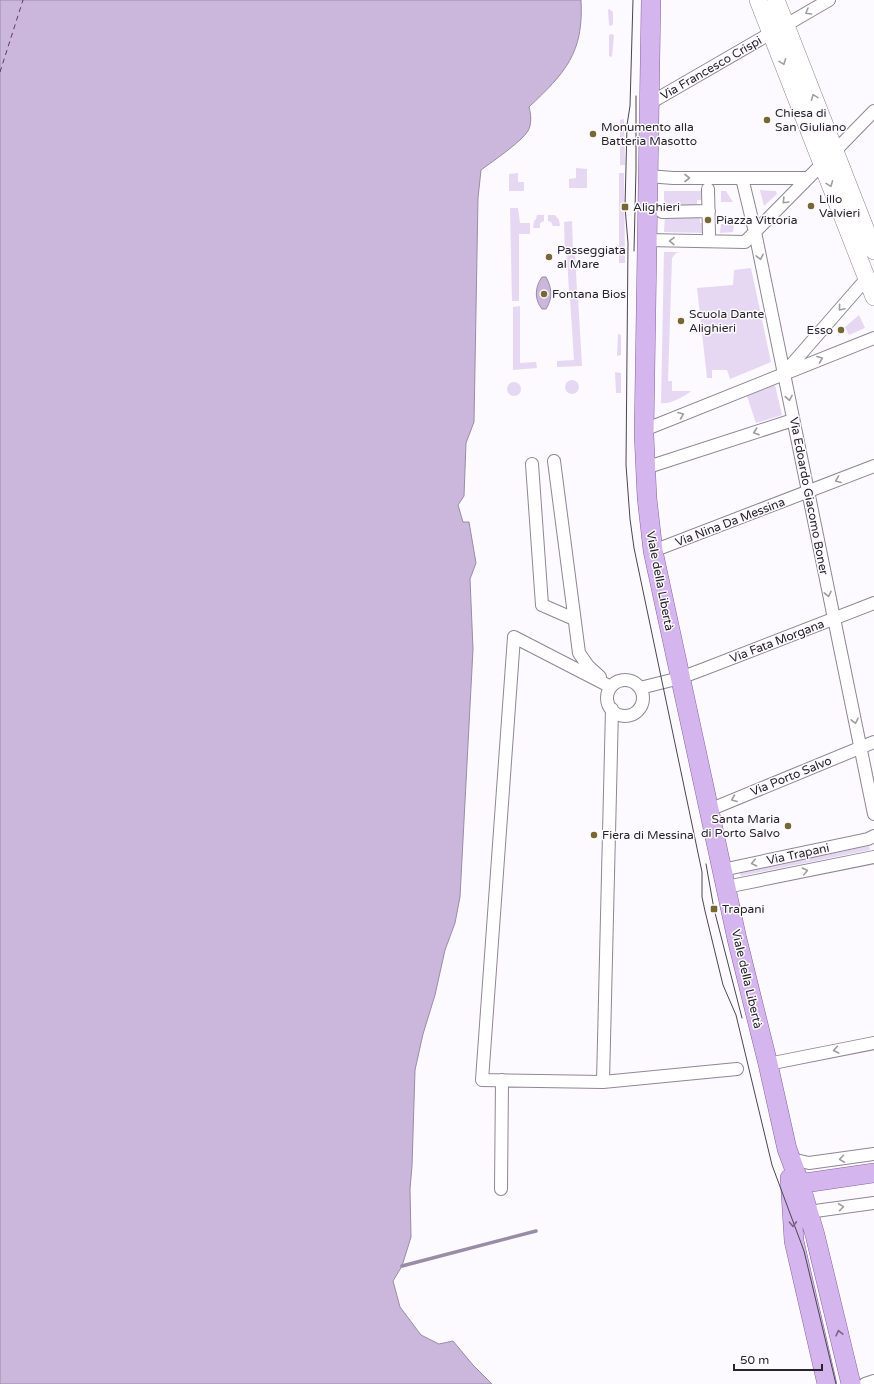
<svg xmlns="http://www.w3.org/2000/svg" width="874" height="1384" font-family="'Varela Round',sans-serif">
	<rect width="100%" height="100%" fill="#fcf9ff"/>
	<path fill="#e6d7f3" d="M609,9L613,12V24L611,26L609,25L608,10Z
		M611,34L614,35L612,57L609,56V35Z
		M624,119L625,165H620V120Z
		M576,168L587,169V188H569V179L576,178Z
		M518,173V182H524V191H509V174Z
		M619,173H624L625,263H619Z
		M760,190L776,191L777,194L764,206Z
		M664,191H706V200H697V206L664,210Z
		M721,191H726L733,202H721Z
		M510,208H518L520,223H530V234H519V301H512Z
		M537,215H544V221L540,223V228H533L534,221L536,219Z
		M548,215H555L559,220L560,226H553L551,222L548,221Z
		M665,216H700V223H706V233L664,232Z
		M572,221L573,251H575L577,292H569L567,255H565L564,222Z
		M721,224H734L733,232L720,233Z
		M664,252H680L676,253L672,258L668,381H672V391H691C686,396 669,405 661,403Z
		M751,268L771,362L730,379L727,370H712V378H707L697,288L733,285L734,270Z
		M578,297L582,366L557,367V361L574,360L570,298Z
		M520,306V363L536,362L537,368L513,370V307Z
		M859,315L865,328L849,335L845,327Z
		M618,334L621,335V355L617,356Z
		M615,372L621,373V393H616Z
		M565 387a7 7 0 1 1 14 0a7 7 0 1 1-14 0Z
		M507 389a7 7 0 1 1 14 0a7 7 0 1 1-14 0Z
		M775,385L782,415L756,423L747,396Z
		M869,846L870,850L741,876L739,872Z"/>
	<path fill="#cab7db" stroke="#998ca6" d="M0,0H581C584,53 565,73 529,107C531,114 532,124 528,131C520,143 493,161 481,170L478,198L474,422L466,443L464,496L458,505L463,522H469L476,563L470,579L473,649L460,897L455,923L445,950L435,995L423,1034L415,1070L412,1166L410,1189L411,1237L402,1266L393,1281L400,1307L421,1335L439,1344L453,1341L473,1365L492,1384H0Z
		M542,277H546C552,288 553,298 546,309H542C534,299 535,287 542,277Z"/>
	<g fill="none" stroke-linecap="round" stroke-linejoin="round">
		<path stroke="#998ca6" stroke-width="3.5" d="M402,1266L536,1231"/>
		<path stroke="#573b6c" stroke-width="1" stroke-dasharray="5 4" stroke-linecap="butt" d="M0,72L23,0"/>
		<g stroke="#8e8794" stroke-width="14">
			<path id="street" d="M786,25L829,0
				M650,103L771,33
				M835,151L874,111
				M648,176L673,178H807
				M742,178L755,232L874,814
				M708,189L709,234
				M662,212L709,211
				M647,240L745,242L822,164
				M786,371L867,278
				M644,430L874,338
				M554,461L579,653L588,666L600,677
				M532,464L542,605L574,619
				M645,468L793,420
				M653,551L874,466
				M607 698a18 18 0 1 1 36 0a18 18 0 1 1-36 0Z
				M611,687L514,637L482,1080L603,1082L737,1069
				M640,688L680,678L704,669L874,603
				M709,810L874,742
				M722,870L868,839L874,836
				M726,887L874,857
				M768,1064L874,1043
				M603,1082L612,709
				M791,1159L809,1163L874,1154
				M501,1189L502,1080
				M808,1212L874,1203
				M865,1384L874,1381"/>
		</g>
		<g stroke="#8e8794" stroke-width="18">
			<path id="secondary" d="M758,0L874,297
				M776,0L874,251"/>
		</g>
		<g stroke="#8663a1" stroke-width="20">
			<path id="primary" d="M651,0L644,435L647,498L653,551L737,939L768,1064L787,1149L800,1184L815,1235L851,1384
				M790,1178L794,1241L827,1384
				M791,1185L874,1173"/>
		</g>
		<use href="#street" stroke="#fff" stroke-width="12"/>
		<use href="#secondary" stroke="#fff" stroke-width="17"/>
		<use href="#primary" stroke="#d5b5ed" stroke-width="19"/>
		<path stroke="#49464c" stroke-width="1" d="M633,0L630,106L627,125L625,207L628,243L626,465L630,519L634,548L702,872V897L705,911L723,985L736,1015L772,1165L804,1251L836,1384
			M634,251L636,169V96
			M706,864L714,909L742,1018"/>
	</g>
	<defs><path id="oneway-chevron" d="M-2-3.5L2.5 0L-2 3.5" fill="none" stroke-width="1.6" stroke-linecap="round" stroke-linejoin="round"/></defs>
	<g stroke="#9e9da0">
		<use href="#oneway-chevron" transform="translate(808 12) rotate(150)"/>
		<use href="#oneway-chevron" transform="translate(783 62) rotate(69)"/>
		<use href="#oneway-chevron" transform="translate(814 97) rotate(-111)"/>
		<use href="#oneway-chevron" transform="translate(687 178)"/>
		<use href="#oneway-chevron" transform="translate(830 184) rotate(69)"/>
		<use href="#oneway-chevron" transform="translate(785 201) rotate(134)"/>
		<use href="#oneway-chevron" transform="translate(672 241) rotate(-179)"/>
		<use href="#oneway-chevron" transform="translate(760 257) rotate(78)"/>
		<use href="#oneway-chevron" transform="translate(841 308) rotate(130)"/>
		<use href="#oneway-chevron" transform="translate(820 359) rotate(-22)"/>
		<use href="#oneway-chevron" transform="translate(789 398) rotate(79)"/>
		<use href="#oneway-chevron" transform="translate(681 415) rotate(-22)"/>
		<use href="#oneway-chevron" transform="translate(756 432) rotate(162)"/>
		<use href="#oneway-chevron" transform="translate(838 480) rotate(159)"/>
		<use href="#oneway-chevron" transform="translate(828 594) rotate(78)"/>
		<use href="#oneway-chevron" transform="translate(855 721) rotate(78)"/>
		<use href="#oneway-chevron" transform="translate(734 799) rotate(158)"/>
		<use href="#oneway-chevron" transform="translate(754 863) rotate(168)"/>
		<use href="#oneway-chevron" transform="translate(805 871) rotate(-11)"/>
		<use href="#oneway-chevron" transform="translate(836 1050) rotate(169)"/>
		<use href="#oneway-chevron" transform="translate(842 1159) rotate(172)"/>
		<use href="#oneway-chevron" transform="translate(841 1207) rotate(-8)"/>
	</g>
	<g stroke="#766682">
		<use href="#oneway-chevron" transform="translate(793 1224) rotate(87)"/>
		<use href="#oneway-chevron" transform="translate(839 1333) rotate(-104)"/>
	</g>
	<g fill="#776735" stroke="#fcf9ff" stroke-width="1.5">
		<circle cx="767" cy="120" r="4"/>
		<circle cx="593" cy="134" r="4"/>
		<circle cx="811" cy="206" r="4"/>
		<rect x="621" y="203" width="8" height="8" rx="2"/>
		<circle cx="708" cy="220" r="4"/>
		<circle cx="549" cy="257" r="4"/>
		<circle cx="544" cy="294" r="4"/>
		<circle cx="681" cy="321" r="4"/>
		<circle cx="841" cy="330" r="4"/>
		<circle cx="788" cy="826" r="4"/>
		<circle cx="594" cy="835" r="4"/>
		<rect x="710" y="905" width="8" height="8" rx="2"/>
	</g>
	<g text-anchor="middle" stroke-width="3" stroke-linejoin="round" paint-order="stroke">
		<g font-size="12" fill="#28262b" stroke="#fcf9ff">
			<text transform="translate(711 68) rotate(-30)" y="4">Via Francesco Crispi</text>
			<text transform="translate(809 496) rotate(79)" y="4">Via Edoardo Giacomo Boner</text>
			<text transform="translate(730 522) rotate(-21)" y="4">Via Nina Da Messina</text>
			<text transform="translate(660 581) rotate(79)" y="4">Viale della Libertà</text>
			<text transform="translate(777 641) rotate(-21)" y="4">Via Fata Morgana</text>
			<text transform="translate(791 776) rotate(-22)" y="4">Via Porto Salvo</text>
			<text transform="translate(798 854) rotate(-12)" y="4">Via Trapani</text>
			<text transform="translate(747 979) rotate(77)" y="4">Viale della Libertà</text>
		</g>
		<g font-size="12" fill="#28262b" stroke="#fcf9ff" text-anchor="start">
			<text x="775" y="117">Chiesa di<tspan x="775" dy="14">San Giuliano</tspan></text>
			<text x="601" y="131">Monumento alla<tspan x="601" dy="14">Batteria Masotto</tspan></text>
			<text x="819" y="203">Lillo<tspan x="819" dy="14">Valvieri</tspan></text>
			<text x="633" y="211">Alighieri</text>
			<text x="716" y="224">Piazza Vittoria</text>
			<text x="557" y="254">Passeggiata<tspan x="557" dy="14">al Mare</tspan></text>
			<text x="552" y="298">Fontana Bios</text>
			<text x="689" y="318">Scuola Dante<tspan x="689" dy="14">Alighieri</tspan></text>
			<text x="833" y="334" text-anchor="end">Esso</text>
			<text x="780" y="823" text-anchor="end">Santa Maria<tspan x="780" dy="14">di Porto Salvo</tspan></text>
			<text x="602" y="839">Fiera di Messina</text>
			<text x="722" y="913">Trapani</text>
		</g>
	</g>
	<path d="M734 1364v6h88v-6" fill="none" stroke="#28262b" stroke-width="2"/>
	<text x="740" y="1364" font-size="12" fill="#28262b" stroke="#fcf9ff" stroke-width="3" paint-order="stroke">50 m</text>
</svg>
